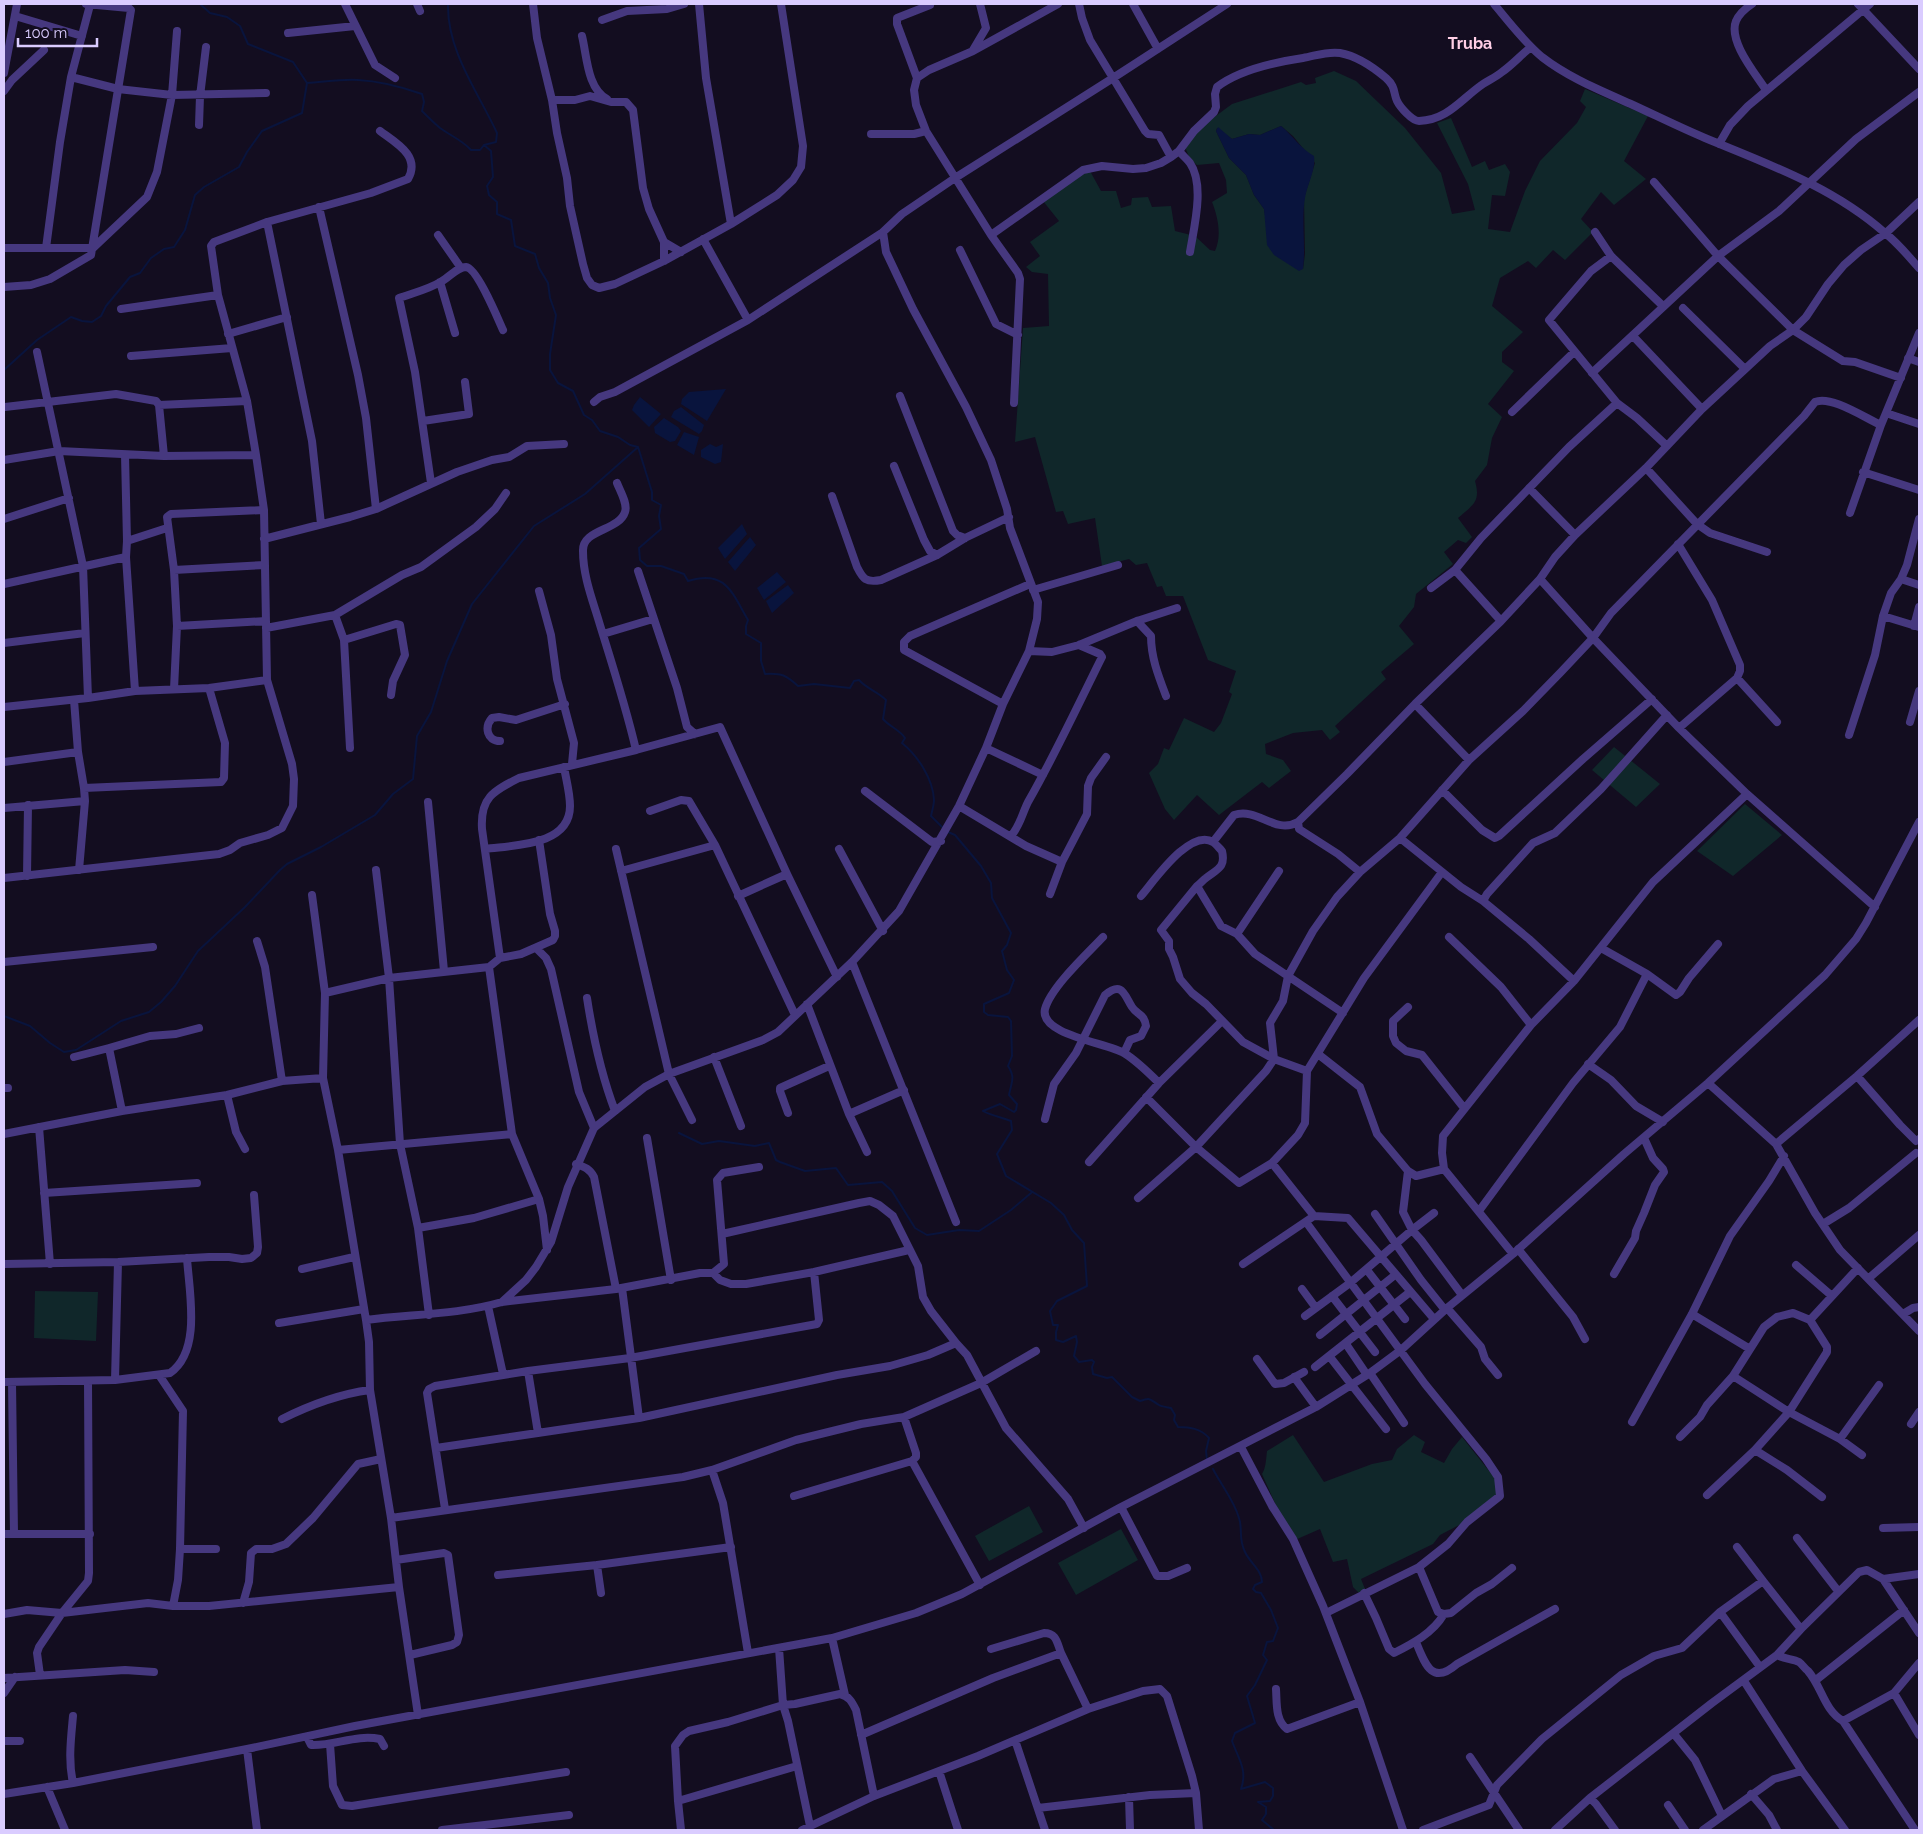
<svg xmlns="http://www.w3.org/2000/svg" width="1923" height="1834" font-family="Raleway,sans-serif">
	<rect width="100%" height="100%" fill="#130d20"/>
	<path fill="#10272a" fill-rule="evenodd" d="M1334,71L1356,81L1405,128L1441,173L1452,214L1475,210L1468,184L1437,123L1451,118L1472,167L1485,161L1489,170L1505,164L1510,172L1505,196L1492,195L1488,229L1510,232L1525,191L1540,161L1577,123L1586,107L1580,101L1585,89L1648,116L1624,161L1646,179L1614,205L1601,192L1581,219L1593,232L1565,260L1553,250L1536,268L1528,261L1500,278L1492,306L1523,332L1502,352V362L1514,371L1488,404L1502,417L1492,438L1487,465L1475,481C1481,502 1473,505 1458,518L1472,537L1466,543L1458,540L1444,552L1453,564L1416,594L1414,607L1399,626L1414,644L1381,672L1386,679L1335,726L1340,732L1330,740L1322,730L1293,733L1265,744L1266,754L1283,760L1291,771L1269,788L1262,782L1219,815L1197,795L1174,820L1165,809L1149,773L1158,764L1164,748L1169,750L1184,718L1214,732L1221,723L1232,694L1229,692L1236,671L1208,660L1183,596H1166L1162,586L1157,587L1147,563L1136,565L1129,559L1102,566L1095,518L1068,524L1063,511L1056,512L1035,437L1015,442L1023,328L1049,326L1048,274L1032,272L1026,267L1040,256L1030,242L1059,221L1043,201L1079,176L1090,171L1101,191H1116L1121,208L1131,205L1132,198L1148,197L1152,207L1171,206L1175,231L1195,236L1210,250L1215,251C1222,236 1218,217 1212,202L1227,193L1226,180L1219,163L1197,165L1190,159L1185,147L1201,127L1232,104L1301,82L1306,85L1316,83L1315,78ZM1281,126L1293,136L1315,163L1304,198L1305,254L1303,269L1266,221L1264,209L1254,195L1246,175L1229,158L1216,131L1217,128L1232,139L1249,134L1260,135Z
		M1614,747L1660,784L1636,807L1592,770Z
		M1745,804L1782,835L1733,876L1697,851Z
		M35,1291L98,1292L96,1341L34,1338Z
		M1293,1435L1324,1482L1372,1464L1392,1460L1397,1449L1414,1435L1425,1442L1421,1452L1444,1463L1452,1449L1462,1437L1497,1481L1499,1494L1461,1524L1440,1535L1433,1544L1361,1579L1365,1589L1359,1593L1353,1587L1347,1559L1333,1562L1320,1529L1295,1540L1282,1519L1262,1474C1266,1468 1266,1459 1267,1451Z
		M1029,1506L1043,1532L989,1561L975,1536Z
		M1121,1529L1138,1560L1076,1595L1058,1563Z"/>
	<path fill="#09143d" d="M1281,126C1293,136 1301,149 1314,156C1316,170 1307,184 1305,198C1301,220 1306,246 1303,269L1299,271L1274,255L1267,245L1264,209L1254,195L1246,175L1229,158L1216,131L1218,127L1232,139L1249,134L1260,135Z
		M726,389L707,421L681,404L682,399L689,392Z
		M640,397L661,414L649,427L632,410L634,405Z
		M681,407L704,425L702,431L699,434L671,417L674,411Z
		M664,418L678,427L681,431L675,441L670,442L655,433L654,427Z
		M684,432L699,437L694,455L677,445Z
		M710,444L716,447L723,444L721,462L715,464L701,457V450Z
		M742,524L747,534L725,559L718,548Z
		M750,537L756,545L735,571L728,562Z
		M777,572L786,582L764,600L757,588Z
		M788,585L794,593L772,613L766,601Z"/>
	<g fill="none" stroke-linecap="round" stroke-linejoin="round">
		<path stroke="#09143d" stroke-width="2" d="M307,83C324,82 341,79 358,80C379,81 402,87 422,94L424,102L422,111C428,117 434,123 440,128C451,136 462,140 471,150H480L484,145L496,142L497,133C478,92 447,51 448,4
			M484,145L491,151L493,177L487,186L489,195L497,202V214L511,220L515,246L535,254L539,268L548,283L550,298L556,315L550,354V370L558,383L573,391L584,415L592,420L600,431L618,437L630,445L638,447L652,492V500L661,505L659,516L661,529L639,548L640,560L647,566H661L684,574L688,581C726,569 732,593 748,620L746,626V634L761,643V661L765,674C782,673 786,675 798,686L814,684L850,688L854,681L859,680C867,689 877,691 886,700L883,719C890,727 900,730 905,738L902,743C918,756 933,779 934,800C934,805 932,811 931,816L944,829
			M4,370L37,340L71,317L82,321L92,322L101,316L106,306L130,277L140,273L151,258L164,249L174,247L185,230L195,195L204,187L239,167L247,152L262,131L302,113L307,83L293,62L248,44L240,26L227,17L210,13L200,4
			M948,832L955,835L981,866L991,883L992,898L1011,933L1007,945L1002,951L1007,970L1014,980L1009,993L984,1004V1012L988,1015L1008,1017L1011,1021L1012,1056L1008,1066C1016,1078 1011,1083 1009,1095L1017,1104L1016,1110L1014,1112L1000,1104L983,1111C992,1116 1002,1117 1011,1121L1012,1130L997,1154L1006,1176L1051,1203L1064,1215L1072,1230L1084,1243L1087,1286L1057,1301L1050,1311L1053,1325H1058L1056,1332V1340L1063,1342L1076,1336L1077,1342L1074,1356L1079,1362L1092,1360L1094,1362L1092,1367L1093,1374L1107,1378L1112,1377L1132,1397L1140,1401C1151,1397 1149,1399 1159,1405C1162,1407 1168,1407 1171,1408L1175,1415L1174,1420L1178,1427C1191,1427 1201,1429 1209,1438L1206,1451L1207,1460
			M4,1016L30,1026L50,1043L64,1052L76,1050L121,1021L149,1012L161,1002L175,986L198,951L245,907L280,870L287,864L321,847L375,815L393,794L413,779L417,736L431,712L447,661L472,604L534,526L585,494L638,447
			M679,1133L702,1144L719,1141L755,1146L769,1143L776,1160L780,1162L805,1171L836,1168L848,1185L882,1182L892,1191L915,1228L927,1235L959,1230L979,1231L1011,1210L1031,1193
			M1213,1469C1221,1485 1234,1500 1239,1518C1243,1530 1238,1538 1245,1552C1250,1563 1262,1570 1262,1582L1255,1585L1253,1589L1256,1592L1261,1593L1271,1610L1278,1628L1273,1641L1267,1642L1263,1655L1267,1660L1255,1685L1247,1696L1255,1723L1235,1733L1232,1741C1238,1758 1248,1770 1241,1789L1265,1782L1273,1788V1796L1270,1801L1258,1802L1266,1807V1814L1262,1820L1274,1830"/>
		<path stroke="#46387f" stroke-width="8" d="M345,4L375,65L395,78
			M417,4L420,11
			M533,4L537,38L552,100L557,133L567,178L570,206L583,264L587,278L592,285L599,288L615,284L664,261L731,224L777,195L793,180L801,167L803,146L781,4
			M699,4L706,78L731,224
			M1079,4L1082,18L1090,40L1145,131L1148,134L1159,135L1171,157
			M1133,4L1158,49
			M1494,4C1509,22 1524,42 1542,57C1569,78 1602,91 1633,105C1657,116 1681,128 1705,138C1768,164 1833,187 1885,233C1898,243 1908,256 1919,268
			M1752,4C1746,8 1739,14 1736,21C1728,41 1755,73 1766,90
			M1858,4L1919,69
			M15,16L82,36
			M602,20L627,11L667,9L684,4
			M288,33L355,26
			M582,36C587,56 587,88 607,99
			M973,50L986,28L980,4
			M4,73L17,4
			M71,77L118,89L172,95L266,93
			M917,78L897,24V18L930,5
			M4,91L12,80L44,50
			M552,100H575L590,96L611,102H626L633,110L643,188L649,209L664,242V261
			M199,125L200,96L206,47
			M871,134H914L926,131
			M1719,144L1730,125L1748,106L1870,4
			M1179,151C1182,155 1187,159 1190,163C1205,185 1194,227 1190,252
			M1654,182L1718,256L1793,330L1843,361L1855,362L1901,378
			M319,207L358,375L366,418L376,509
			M267,222L312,441L321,524
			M1595,232L1611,256L1663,306
			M438,235L461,268
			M991,235L1083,170L1102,166L1133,169L1146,168L1161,163L1171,157L1179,151L1194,131L1214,112L1216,107L1215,94L1217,87C1239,70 1276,62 1303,58C1315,56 1327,51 1340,53C1357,56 1373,67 1386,78C1396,87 1393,92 1397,101C1400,107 1412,121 1419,121C1448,120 1461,99 1483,84C1489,80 1496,77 1502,72C1512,65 1521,55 1531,47
			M703,239L748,320
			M664,242L681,252
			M4,248H93L147,197L157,172L172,95L177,31
			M46,248L60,142L71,77L90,5
			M960,250L996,324L1018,335
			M1611,256L1591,271L1549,320L1617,403L1637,418L1667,446
			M440,282L455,333
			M4,287L31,285L50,279L91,255L131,10L129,8L86,4
			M1683,308L1745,369
			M121,309L218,295
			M228,334L287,317
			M1633,336L1702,409
			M37,352L83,566L88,698
			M131,356L232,348
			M1908,358L1919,362
			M1592,373L1718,256L1779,211L1856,139L1919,92
			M900,396L953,531L957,535L965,538
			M594,402L600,397L615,392L748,320L883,232L902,214L955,178L1113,78L1227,4
			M1014,403L1020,279L1018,273L991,235L926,131L916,105L914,90L917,78L929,70L973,51L1058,4
			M159,405L247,401
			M5,407L116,394L156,401L159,405L164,456
			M1512,412L1574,352
			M1886,413L1919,424
			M423,421L469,414L465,382
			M125,455L127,541L126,557L135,691
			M4,460L59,451L164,456L256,455
			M894,466L924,540L930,551L937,555
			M1646,468L1697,524L1710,533L1767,552
			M1863,472L1919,490
			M431,483L415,372L399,298C413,293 430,289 442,281C449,277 458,267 466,267C477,268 498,319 503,330
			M617,483C620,491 628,504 625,512C619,531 582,529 583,551C583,577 593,601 600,625C613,667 626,707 636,750
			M1529,488L1575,535
			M832,496L857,567C863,579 866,583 881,580L937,555L965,538L1009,517
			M1850,513L1881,425L1919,333
			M4,519L69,498
			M264,539L350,517L376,509L457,472L492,460L509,457L527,446L564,444
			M127,541L167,528
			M1678,544L1712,600L1740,665V671L1737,678L1679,728
			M174,570L265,565
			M1455,570L1501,621
			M638,571L677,688L687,727L695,734
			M1901,579L1919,585
			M4,584L126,557
			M1431,588L1455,570L1481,538L1569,447L1617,403
			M1033,590L1118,565
			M539,591L551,635L557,679L574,743L572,764
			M335,615L344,640L350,748
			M1883,616L1919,627
			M1137,621L1151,636C1151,657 1158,675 1166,696
			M177,626L266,621
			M1914,626L1919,607
			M266,628L335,615L402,575L421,567L476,527L495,509L506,493
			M603,634L653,619
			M344,640L396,624L400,625L405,655L393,681L391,695
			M4,643L85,633
			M1029,651L1052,652L1079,645L1137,621L1177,608
			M1737,678L1777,722
			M174,689L177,626L174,570L167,517L171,514L264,510
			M74,700L78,752L84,788L85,801L79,870
			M1003,704L904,650V642L910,636L1030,584
			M1415,704L1469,760
			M4,707L88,698L135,691L209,688L267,680
			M1910,722L1919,691
			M1849,735L1875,655L1883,616L1891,593L1901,579L1907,565L1919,519
			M500,741C487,741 484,727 492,718L499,717L516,720L565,704
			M986,748L1043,775
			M4,762L78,752
			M84,788L221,782L224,778L225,743L209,688
			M1442,790L1482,830L1495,838L1499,836L1583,759L1652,699
			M865,791L932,842L941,841
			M428,802L444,971
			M959,806L1026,846L1062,862L1050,894
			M4,808L85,801
			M650,811L681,800L689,801L715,845L795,1015
			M1298,822L1299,829L1338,854L1360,872
			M1011,836C1020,826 1022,814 1028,802C1055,755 1078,705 1102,657L1100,654L1079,645
			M1400,838L1461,887L1483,901L1529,939L1574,981
			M1213,842L1234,815C1258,807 1275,835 1298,822L1347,774L1415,704L1501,621L1540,579
			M485,849C514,845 570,846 570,806C570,793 566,779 564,767
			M616,849L669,1074L692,1120
			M839,849L883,931
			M1062,862L1087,814L1088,786L1091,778L1106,757
			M376,870L389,978L400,1144L418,1228L429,1315
			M621,871L715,845
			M27,876L28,805
			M4,878L219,854L230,850L240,843L268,835L282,828L293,806L294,779L292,764L267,680L264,510L256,455L247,401L218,295L211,246L214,242L267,222L371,193L408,179C421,156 396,143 380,131
			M1197,886L1161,930L1169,941V949L1173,957L1180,979L1192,993L1206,1004L1243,1042L1274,1059L1307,1071
			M312,895L325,993L323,1078L338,1150L366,1320L369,1342L370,1390L391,1518L399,1587L418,1715
			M738,896L787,874
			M1141,896C1154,881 1190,828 1213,842C1216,844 1219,848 1222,851C1226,868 1217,869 1206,878C1203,880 1200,884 1197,886L1221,926L1237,934L1255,954L1343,1013
			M1483,901L1487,894L1533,843L1555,833L1601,789L1667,715
			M1875,907L1747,794L1679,728L1593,638L1540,579L1555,557L1575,535L1646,468L1702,409L1770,346L1793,330L1806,317L1828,284L1844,265L1861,250L1886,233L1919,202
			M1237,934L1279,871
			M1449,937L1501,987L1531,1025
			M257,941L265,967L282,1081
			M536,948L546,958L551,969L579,1092L594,1128
			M1601,948L1647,974L1676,995L1680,992L1689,978L1718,944
			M500,958L482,829C480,798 493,791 519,778L636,750L720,727L787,874L837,977
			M4,962L153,947
			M852,962L956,1222
			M489,967L512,1134L539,1199L543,1216L547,1250
			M325,993L389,978L489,967L500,958L521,954L553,940L555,936V931L550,914L539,840
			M587,998C593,1037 601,1074 615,1111
			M807,1004L849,1114L867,1152
			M1408,1007L1393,1021V1036L1396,1043L1406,1051L1422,1055L1464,1108
			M1318,1054L1360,1087L1377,1134L1408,1171L1416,1176L1444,1169
			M74,1057L109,1048
			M714,1057L741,1126
			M1588,1064L1611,1080L1636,1106L1663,1122
			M1857,1076L1900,1125L1916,1141L1919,1139
			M1159,1083L1222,1021
			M1708,1083L1776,1144L1815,1213L1840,1250L1919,1331
			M4,1088H8
			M227,1095L236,1132L245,1149
			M1146,1097L1196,1147L1239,1183L1272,1163L1298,1135L1305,1123L1307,1071L1364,978L1442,872
			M122,1111L109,1048L150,1036L176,1034L199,1028
			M788,1113L780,1091V1088L829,1066
			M849,1114L904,1090
			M1045,1119L1054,1084L1076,1053L1105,995C1122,981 1124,994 1132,1007C1137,1015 1144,1013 1146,1026L1141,1036L1130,1040L1124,1053
			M39,1127L50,1264
			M4,1134L122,1111L227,1095L282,1081L323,1078
			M647,1138L671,1280
			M1776,1144L1857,1076L1919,1020
			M338,1150L512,1134
			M1089,1162L1159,1083C1148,1072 1137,1061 1124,1053C1108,1043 1039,1035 1045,1009C1051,987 1087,954 1103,937
			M576,1164C585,1167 590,1169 594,1177L616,1289
			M1408,1171L1403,1212L1412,1230L1434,1213
			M44,1193L197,1183
			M1138,1198L1196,1147L1266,1071L1274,1059L1270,1023L1283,1001L1288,976L1313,931L1337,897L1360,872L1400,838L1469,760L1523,711L1561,672L1593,638L1611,613L1804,416L1815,402C1831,395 1865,418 1881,425
			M1479,1211L1573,1083L1620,1027L1647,974
			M1375,1214L1421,1280L1445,1310
			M1314,1216L1348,1218L1434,1319
			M1306,1222L1425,1384L1486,1459L1498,1477L1500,1496L1467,1522L1448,1544L1419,1567L1326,1613
			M1823,1224L1849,1208L1916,1153
			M418,1228L474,1218L539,1199
			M722,1234L859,1203L870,1201L879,1205L893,1216L918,1266L923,1297L931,1311L956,1343L967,1355L1006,1428L1068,1499L1084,1528
			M1518,1249L1573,1317L1585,1339
			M1513,1254L1444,1169L1442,1153L1443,1136L1531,1025L1574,981L1653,882L1747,794
			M4,1264L118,1262L209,1257H229L242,1259L251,1258L257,1253L258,1247L254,1195
			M1243,1264L1314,1216L1272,1163
			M1796,1265L1832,1296
			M302,1269L354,1257
			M1367,1270L1405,1319
			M713,1273L720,1280L731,1284H746L814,1272L909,1250
			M1614,1274L1635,1238L1636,1231L1644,1213L1655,1185L1664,1172L1663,1169L1653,1158L1644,1138
			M1869,1278L1919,1235
			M622,1288L639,1418
			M1302,1289L1316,1308
			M1332,1296L1375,1352
			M502,1302L526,1280L536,1267L551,1242L568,1187L594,1128L645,1087L669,1074L763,1040L778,1032L852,962L899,911L959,806L986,748L1003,704L1029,651L1037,619L1038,602L1010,528L1007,509L991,460L966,407L913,309L886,252L883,232
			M488,1306L503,1374
			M1447,1308L1481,1347L1485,1359L1498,1375
			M1692,1314L1750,1349
			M1903,1314L1913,1308L1919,1307
			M1305,1316L1350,1283L1412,1230L1421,1240L1462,1295
			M366,1320C411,1314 457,1315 502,1302L616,1289L700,1273H713L724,1264L717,1180L723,1173L759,1167
			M1810,1320L1858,1268
			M279,1323L364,1309
			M1320,1335L1395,1275
			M1346,1344L1367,1375
			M1330,1357L1386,1429
			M1257,1359L1275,1384L1284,1383L1304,1372
			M1315,1367L1410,1292
			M528,1371L538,1433
			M1370,1373L1404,1423
			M159,1375L183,1411L180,1549L178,1580L173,1606
			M1733,1376L1789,1412L1840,1439L1862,1455
			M1294,1377L1316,1407
			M115,1380L118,1262
			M4,1382L115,1380L170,1373C202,1351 189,1291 187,1258
			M12,1382L14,1534
			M904,1417L916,1453V1457L912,1461L980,1585
			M282,1419C310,1405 339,1394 370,1390
			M1632,1422L1692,1314L1730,1236L1769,1181L1784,1156
			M1911,1424L1919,1412
			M1680,1437L1700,1417L1707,1405L1733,1376L1764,1327L1777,1317L1793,1313L1810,1320L1827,1347V1352L1789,1412L1755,1450L1707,1495
			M1840,1439L1879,1385
			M1241,1447L1272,1506L1293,1539L1323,1606L1360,1702L1403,1830
			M436,1448L639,1418L837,1375L890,1366L928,1355L956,1343
			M1755,1450L1787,1470L1822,1497
			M712,1470L723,1503L748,1653
			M794,1496L912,1461
			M1121,1507L1157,1576H1168L1187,1568
			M445,1509L427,1393L429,1389L435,1386L528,1371L630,1358L817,1324L819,1320L814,1272
			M391,1518L683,1477L712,1470L796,1440L861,1424L904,1417L981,1383L1036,1351
			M1883,1528L1919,1527
			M4,1534H90
			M1797,1538L1838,1591
			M1737,1547L1763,1581
			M180,1549H216
			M396,1560L444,1553L448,1555L459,1635L457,1642L452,1645L410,1655
			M597,1565L601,1593
			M1419,1567L1438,1612L1444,1614L1451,1613L1476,1593L1492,1584L1512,1568
			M498,1575L597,1565L731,1547
			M1883,1579L1919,1633
			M1364,1593L1376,1618L1389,1649L1394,1653C1412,1644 1433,1633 1444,1614
			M243,1603L249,1582L251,1553L256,1549H272L286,1544L313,1518L358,1464L381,1459
			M4,1614L27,1610L62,1613L148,1603L173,1606H209L399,1587
			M832,1638L845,1695
			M1416,1642C1425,1664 1432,1686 1457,1664L1555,1609
			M779,1648L783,1705L788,1721L810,1826
			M991,1649L1044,1633C1057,1633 1057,1643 1061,1653
			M1777,1655C1784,1659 1793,1659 1799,1662C1802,1664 1805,1669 1808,1671C1822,1687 1824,1710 1843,1721L1915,1830
			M1760,1667L1720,1612L1763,1581L1801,1629
			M40,1675L37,1653L39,1647L62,1613L88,1581L89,1573L88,1381
			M4,1678L125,1670L154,1672
			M1816,1680L1904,1610
			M1744,1681L1802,1771L1845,1830
			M1276,1689C1277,1703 1275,1720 1287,1729L1360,1702
			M4,1693L15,1677
			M1894,1693L1919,1735
			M73,1716C71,1738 68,1761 73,1783
			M1843,1721L1894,1693L1919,1663
			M1674,1734L1695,1760L1722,1816
			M861,1735L993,1678L1061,1653L1088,1709
			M307,1737L311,1745C335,1746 356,1734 380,1739L384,1746
			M1015,1740L1045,1830
			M4,1741H20
			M330,1744L333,1786L342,1805L352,1806L566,1772
			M247,1749L257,1830
			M1470,1757L1519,1830
			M939,1771L958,1830
			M47,1787L65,1830
			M4,1794L73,1783L247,1749L355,1726L832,1638L916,1613L962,1594L1121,1507L1316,1407L1370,1373L1401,1350L1447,1308L1513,1254L1624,1154L1708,1083L1825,975L1856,939L1866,923L1919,822
			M1751,1794L1769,1815L1777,1830
			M1129,1797L1130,1830
			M1590,1798L1596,1804L1615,1830
			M678,1801L797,1766
			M1668,1805L1685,1830
			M1038,1808L1150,1795L1196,1793
			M442,1830L569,1815
			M681,1830L678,1801L675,1746L683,1735L689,1731L728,1722L783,1705L795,1704L840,1694C849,1696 852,1702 856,1710L874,1796
			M802,1830L874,1796L978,1756L1088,1709L1143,1691L1160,1689L1167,1696L1192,1776L1196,1793L1199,1830
			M1423,1830L1489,1805L1497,1785L1542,1739L1621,1675L1654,1656L1682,1648L1720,1612
			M1555,1830L1590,1798L1712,1703L1777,1655L1801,1629L1859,1572L1867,1570L1883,1579L1919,1574
			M1703,1830L1774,1779L1802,1771"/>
	</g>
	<g text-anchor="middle" stroke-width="4" stroke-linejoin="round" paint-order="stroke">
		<g font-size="16" font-weight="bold" fill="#ffcee5" stroke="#130d20">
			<text x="1470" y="49">Truba</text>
		</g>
	</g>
	<rect width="1923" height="1834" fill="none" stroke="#daccff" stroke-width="10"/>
	<path d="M18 38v8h79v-8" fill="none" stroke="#daccff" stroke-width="2.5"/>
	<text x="25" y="38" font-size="15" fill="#daccff" stroke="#130d20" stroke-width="4" paint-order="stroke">100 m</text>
</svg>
